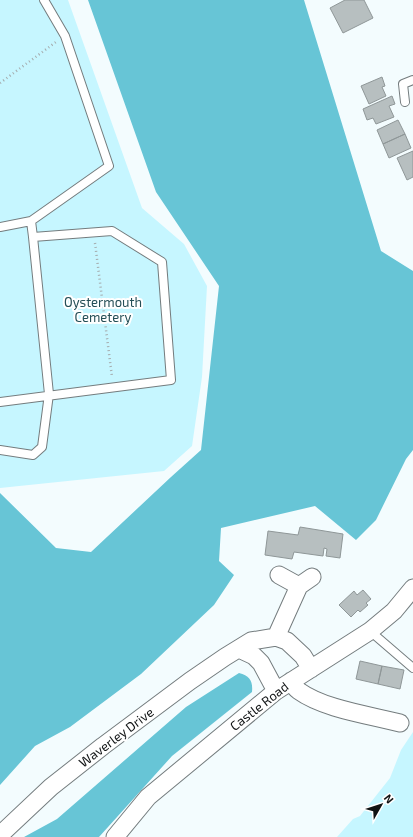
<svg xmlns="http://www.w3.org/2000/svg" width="413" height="837" font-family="'Exo 2',sans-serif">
	<rect width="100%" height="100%" fill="#f3fcfe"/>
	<path fill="#c6f6ff" d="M0,0H68L142,208L184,244L207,286L202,377L192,446L164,471L0,488Z
		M413,732V837H337L353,819L360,816L390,778L401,750Z"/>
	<path fill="#67c5d6" d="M88,0H304L381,251L413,271V450L406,459L376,520L356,540L315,506L221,528L219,561L234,575L214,605L141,674L70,727L35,746L0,785V493L56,548L91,552L171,477L201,450L219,286L156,192Z
		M239,673C250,676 253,681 252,692L172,756L99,837H24L57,819L186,707Z"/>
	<path fill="#b7bfc0" stroke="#8f9798" d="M345,0H364L373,18L343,33L330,8Z
		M382,77L385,86L382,87L386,96L369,104L361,86Z
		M392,96L395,104L389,106L394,117L376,124L373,118L367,120L363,109Z
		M398,120L405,134L383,144L377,130Z
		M405,134L411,148L389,158L383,144Z
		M413,151V177L407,180L397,158Z
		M300,527L343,534L340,558L326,556L327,549L324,548L323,556L294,552L292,559L265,555L268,531L298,535Z
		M363,590L371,599L366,603L368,605L360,612L358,610L351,617L339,605L354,591L357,595Z
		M360,661L382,666L378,684L356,679Z
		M382,666L404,670L400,689L378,684Z"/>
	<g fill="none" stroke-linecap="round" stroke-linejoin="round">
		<g stroke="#747c7e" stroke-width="10">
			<path id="lane" d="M405,102L403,84L413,80
				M31,221L33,237
				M0,227L31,221L109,166L65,36L44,0
				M0,402L171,380L162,262L112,231L33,237L49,394L42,447L33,455L0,450
				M370,631L413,668"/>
		</g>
		<g stroke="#747c7e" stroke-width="19">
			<path id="street" d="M279,575L299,586
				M276,637L299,586L312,577
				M239,649L254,656L261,663L276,691
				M291,681C293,685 295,688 299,691C324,709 369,715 400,723
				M0,835L51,787L103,746L190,681L225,657L251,641L276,637L287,641L303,656L311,669
				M115,837L148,797L276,691L370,631L394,611L413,588"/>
		</g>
		<path stroke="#a5acae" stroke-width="2.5" stroke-dasharray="1 3" stroke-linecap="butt" d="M0,83L56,42
			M95,243L112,377"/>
		<use href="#lane" stroke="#fff" stroke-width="8"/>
		<use href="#street" stroke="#fff" stroke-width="17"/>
	</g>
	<g text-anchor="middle" stroke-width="4" stroke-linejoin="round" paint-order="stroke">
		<g font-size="13" fill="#244e56" stroke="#fff">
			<text x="103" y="307">Oystermouth<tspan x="103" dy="15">Cemetery</tspan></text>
		</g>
		<g font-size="13" fill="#101314" stroke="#fff">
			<text transform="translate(259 706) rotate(-38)" y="5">Castle Road</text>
			<text transform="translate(116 737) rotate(-37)" y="5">Waverley Drive</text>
		</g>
	</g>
	<g transform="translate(381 805) rotate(51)" stroke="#ffffff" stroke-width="3" paint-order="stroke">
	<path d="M0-3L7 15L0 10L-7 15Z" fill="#101314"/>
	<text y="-6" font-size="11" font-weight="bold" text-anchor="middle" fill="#101314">N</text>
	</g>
</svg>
